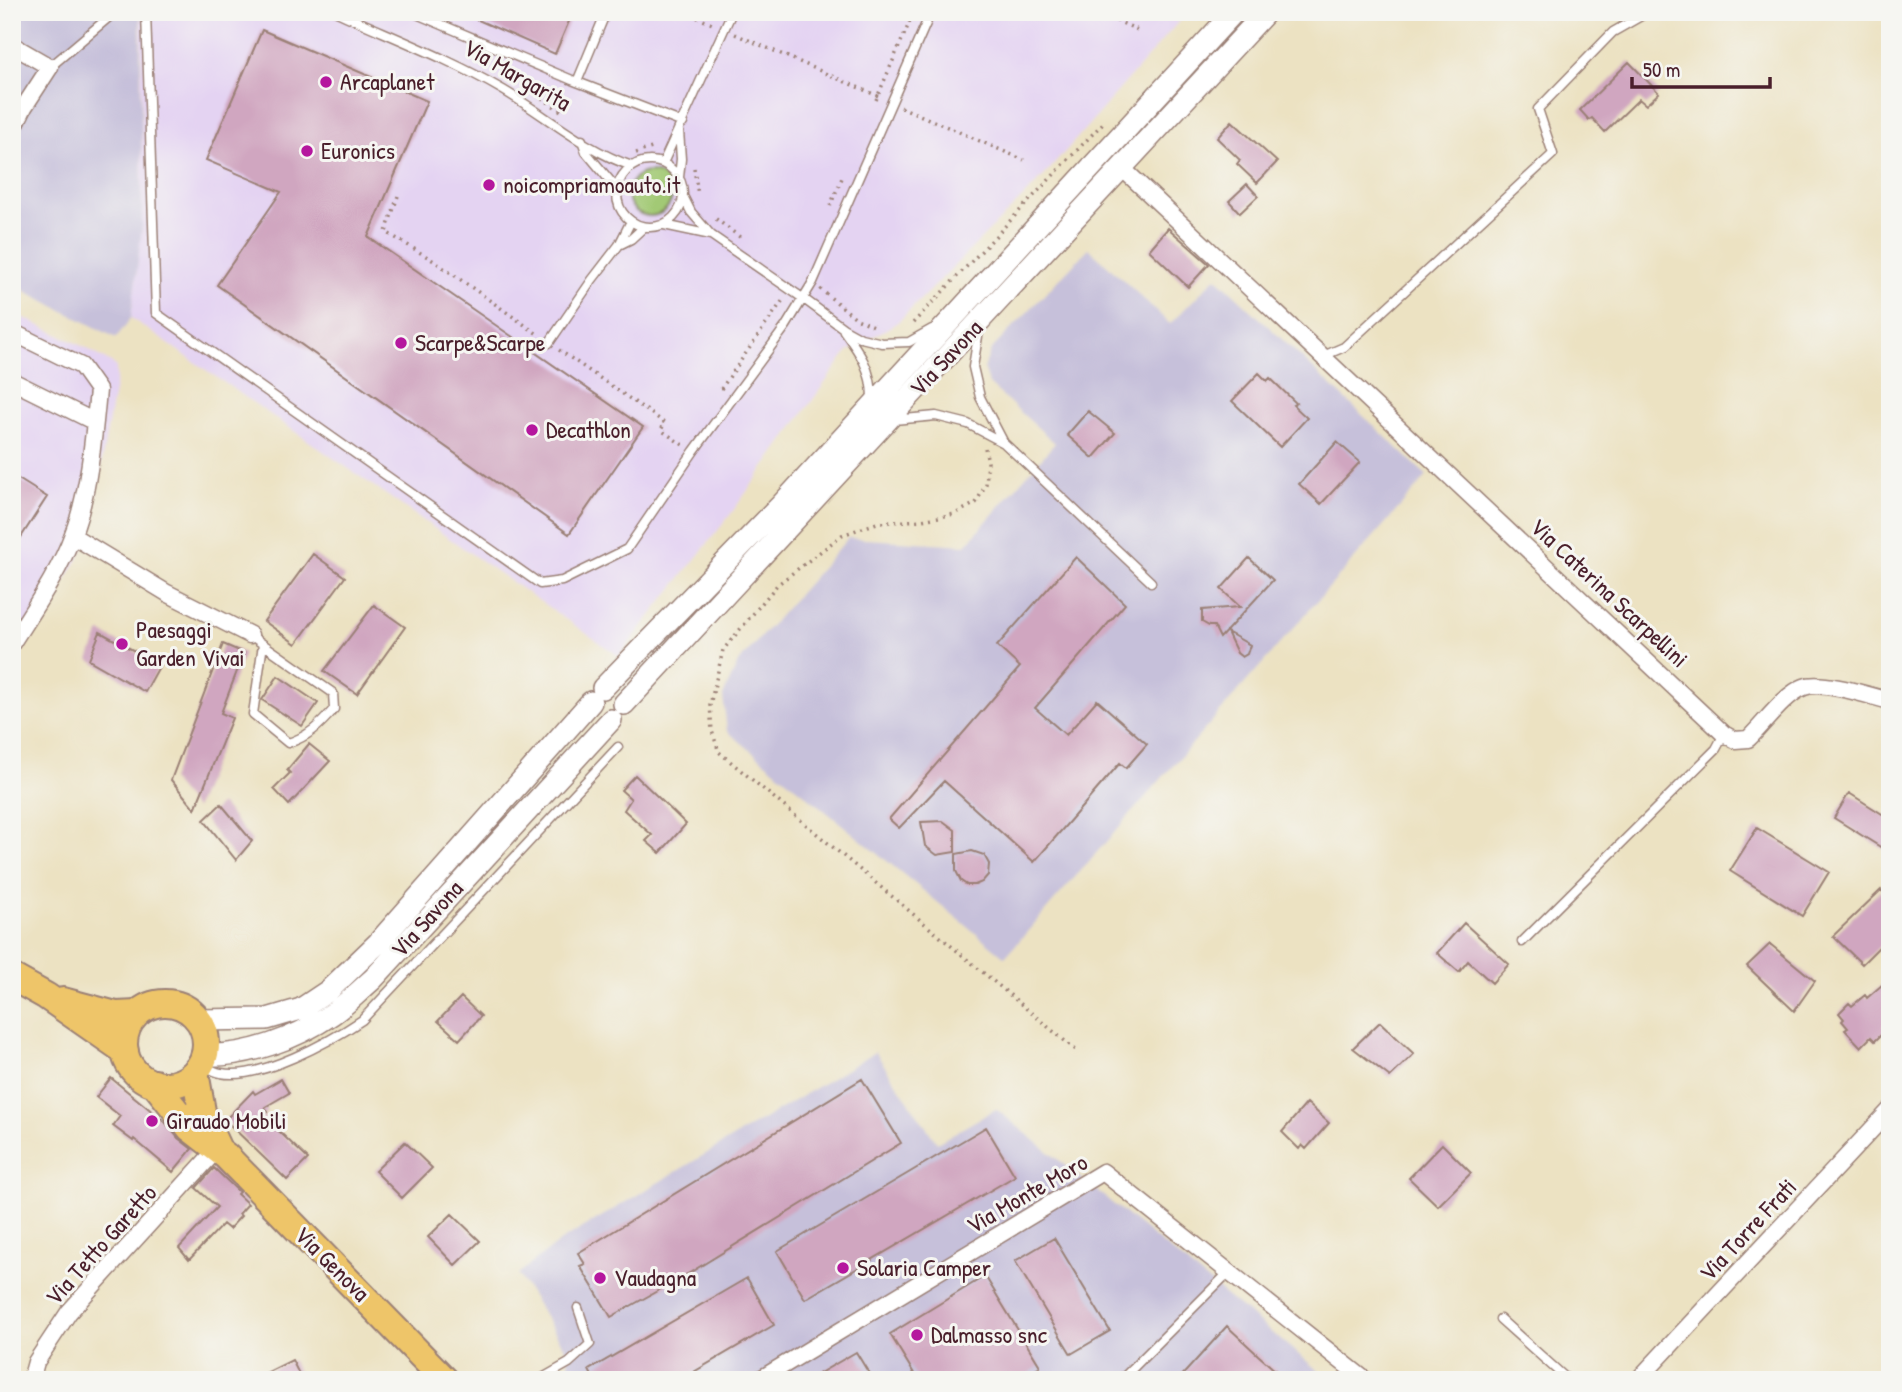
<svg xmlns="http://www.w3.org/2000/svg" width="1902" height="1392" font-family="'Patrick Hand',sans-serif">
	<rect width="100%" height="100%" fill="#f6f6f2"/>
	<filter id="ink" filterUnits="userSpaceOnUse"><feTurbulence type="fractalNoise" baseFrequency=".0143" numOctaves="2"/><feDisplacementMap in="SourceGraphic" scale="14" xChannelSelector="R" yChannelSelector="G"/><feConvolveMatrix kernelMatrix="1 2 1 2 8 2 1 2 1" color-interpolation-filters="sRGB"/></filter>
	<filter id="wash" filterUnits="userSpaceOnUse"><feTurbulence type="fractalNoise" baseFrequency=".00686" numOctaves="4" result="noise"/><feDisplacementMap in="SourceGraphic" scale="28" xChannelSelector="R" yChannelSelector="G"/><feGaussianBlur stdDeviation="1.57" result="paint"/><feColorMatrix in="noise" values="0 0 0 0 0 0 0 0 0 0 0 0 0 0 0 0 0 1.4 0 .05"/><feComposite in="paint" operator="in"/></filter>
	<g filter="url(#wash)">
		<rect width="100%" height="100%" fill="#ece2c2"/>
		<path fill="#e4d3f2" d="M141,12H1187L1043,177L898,322L847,352L730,515L619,656L131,318L142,227Z
			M12,312L86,348L116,366V380L89,532L82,552L12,669Z"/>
		<path fill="#c6c0da" d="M12,12H140L142,227L131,318L116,338L12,284Z
			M1089,248L1170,324L1216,277L1427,476L1005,957L727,731L723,696L738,663L848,538L966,545L1055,443L989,384L984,367L991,350Z
			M875,1052L937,1143L996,1109L1330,1380H562L569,1363L566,1350L518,1274L561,1241Z"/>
		<path fill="#a2c975" stroke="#767450" stroke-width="2" d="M628 194a22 22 0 1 1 44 0a22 22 0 1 1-44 0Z"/>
		<g id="blocks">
			<path fill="#d0a6c0" d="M460,12H573L555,54Z
				M262,30L427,101L368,237L643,427L569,534L217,285L281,192L206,160Z
				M1629,62L1659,93L1646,105L1639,99L1605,132L1592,118L1589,120L1580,110Z
				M1232,121L1277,162L1257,183L1237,164L1240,160L1217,138Z
				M1247,184L1258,196L1240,213L1229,201Z
				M1168,228L1209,264L1188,287L1149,250Z
				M1259,373L1267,381L1270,378L1296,403L1293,405L1307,418L1280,447L1232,401Z
				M1088,411L1115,433L1093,458L1067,435Z
				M1337,442L1360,462L1321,504L1299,484Z
				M12,475L47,497L12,551Z
				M313,554L345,577L296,644L264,621Z
				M1076,557L1125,604L1035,708L1066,735L1097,700L1147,744L1126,768L1120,763L1034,862L944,781L899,828L889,819L1020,667L997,646Z
				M1249,558L1273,580L1220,638L1214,626H1209L1202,622V610L1240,607L1221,589Z
				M374,605L405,627L357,694L324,671Z
				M100,632L160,665L145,692L89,660Z
				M1227,632L1250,645L1247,654L1242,657L1237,653Z
				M223,644L244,653L221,713L232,718L195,809L171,780Z
				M278,676L318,703L302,726L262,700Z
				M309,744L330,761L289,805L274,789L290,773L287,770Z
				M635,775L686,824L660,853L646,841L652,835L624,810L631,799L621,790Z
				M1849,793L1890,819V853L1834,818Z
				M221,804L252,841L236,860L204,820Z
				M943,821L955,830V852L937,855L925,846L921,822Z
				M1757,828L1829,872L1802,916L1730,871Z
				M972,851L984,855L989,864L988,875L982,882L975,885H967L961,881L956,871V854Z
				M1881,890L1890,899V936L1862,964L1833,936Z
				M1464,923L1509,964L1492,983L1468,961L1459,972L1437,953Z
				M1770,944L1815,981L1794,1011L1747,966Z
				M1883,984L1890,991V1020L1883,1026L1886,1030L1875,1041L1871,1037L1861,1047L1845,1030L1848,1028L1842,1021L1844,1019L1839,1013L1849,1003L1852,1006L1865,995L1867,998Z
				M461,997L481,1016L459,1040L438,1021Z
				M1380,1022L1414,1054L1390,1077L1353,1048Z
				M111,1078L165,1122L178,1138L192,1149L173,1172L134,1139L133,1141L113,1126L120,1116L96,1097Z
				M281,1079L289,1093L265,1107L268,1112L263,1116L308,1159L287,1180L225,1120L253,1091L255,1094Z
				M862,1079L901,1143L691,1272L611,1317L580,1266L585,1264L578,1253Z
				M1307,1103L1329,1123L1306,1149L1302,1145L1299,1149L1282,1132Z
				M986,1127L1015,1176L805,1299L777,1251Z
				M405,1142L432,1168L402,1198L375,1171Z
				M1442,1144L1471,1173L1438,1206L1409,1178Z
				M214,1168L239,1192L237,1194L248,1204L239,1214L241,1216L229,1229L223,1224L189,1260L179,1248L217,1207L196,1188Z
				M452,1214L480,1241L455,1265L428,1237Z
				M1054,1238L1110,1331L1071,1354L1015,1261Z
				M985,1276L1040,1366L1017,1380H918L890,1334Z
				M747,1278L774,1325L680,1380H594L589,1370Z
				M1227,1326L1258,1355L1286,1380H1178Z
				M856,1352L873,1380H808Z
				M292,1360L302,1380H252Z"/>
		</g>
	</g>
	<g filter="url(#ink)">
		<use href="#blocks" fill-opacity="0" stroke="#9b8076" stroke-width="2"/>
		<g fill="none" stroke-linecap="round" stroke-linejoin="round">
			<g stroke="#9b8076" stroke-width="11">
				<path id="service" d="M146,12L156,313L540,584L562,581L627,549L694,451L786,326L813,282L931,12
					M337,12C392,37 450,59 503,90C544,114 586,151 632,166
					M412,12L572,80L683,123
					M50,67L115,12
					M577,82L606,12
					M582,140L586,152L617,189
					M617 194a33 33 0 1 1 66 0a33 33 0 1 1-66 0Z
					M663,163L732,12
					M679,177L681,159L679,131
					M684,198L691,212L711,235L804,299L843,328L861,338L882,343L909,342L932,329
					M664,225L711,235
					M619,245L631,239L644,227
					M979,330L973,367L980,397L1004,443L1151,582
					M844,331C860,353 872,370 872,398
					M549,343L592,280L619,245L631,221
					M1321,357L1344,347L1553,154L1538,109L1613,32L1648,12
					M894,420L936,416L968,424L1004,443
					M250,635L333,693L334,709C320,725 308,737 288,743L253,714L263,644
					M1522,942L1716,749L1724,734
					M201,1064C207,1067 214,1072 221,1073C259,1081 331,1041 362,1020L618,747
					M1500,1319L1568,1380
					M539,1380L569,1363L590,1344L578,1308
					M1121,1380L1229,1272"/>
			</g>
			<g stroke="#9b8076" stroke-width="19">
				<path id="minor" d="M12,45L50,67L24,107L12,132
					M1122,168L1724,734L1735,740L1748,739C1763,725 1785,694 1804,687C1822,680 1870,696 1890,701
					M12,332L81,366L98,390C94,434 89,493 73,534C59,573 34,608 12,643
					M12,381L95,422
					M73,536L167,593L250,635
					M31,1380L36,1362L69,1312L217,1149
					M759,1380L1103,1172L1365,1380
					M1638,1380L1890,1110"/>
			</g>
			<g stroke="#9b8076" stroke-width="24">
				<path id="tertiary" d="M603,688L781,505L1234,12
					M624,704L1266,12
					M198,1020L267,1019L301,1009L328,991L378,943L591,702
					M205,1055C247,1057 297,1038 332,1014C347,1004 360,990 373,979L611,720"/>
			</g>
			<g stroke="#9b8076" stroke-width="30">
				<path id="primary" d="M12,977L46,996L125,1051
					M63,1001L116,1015L137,1014
					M124 1044a41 41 0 1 1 82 0a41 41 0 1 1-82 0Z
					M195,1072L203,1117L217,1147
					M154,1083L190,1128L226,1156L445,1380"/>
			</g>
			<path stroke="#9b8076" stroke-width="3.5" stroke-dasharray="2 5" stroke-linecap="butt" d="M684,12L715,25
				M1097,12L1140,31
				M735,34L878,96
				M530,90L564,113
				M876,100L914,12
				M901,107L1024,160
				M636,153L655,147
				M694,168L698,195
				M398,196L386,232L434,261L539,335
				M830,206L842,178
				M716,219L741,238
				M820,289L857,319L874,326
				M913,323L1103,123
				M559,350L665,423L661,430L683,445
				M721,389L783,300
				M985,448L988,462L986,484L976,503L955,514L922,520L877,523L842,535L777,585L723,650L710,705L712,731L719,752L1077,1051"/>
			<use href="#service" stroke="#fff" stroke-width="8"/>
			<use href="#minor" stroke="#fff" stroke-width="16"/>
			<use href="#tertiary" stroke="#fff" stroke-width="21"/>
			<use href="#primary" stroke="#eec569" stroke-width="26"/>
		</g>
	</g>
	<g fill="#b5179e" stroke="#f6f6f2" stroke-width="2.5">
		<circle cx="326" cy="82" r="7"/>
		<circle cx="307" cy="151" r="7"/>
		<circle cx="489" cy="185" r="7"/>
		<circle cx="401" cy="343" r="7"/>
		<circle cx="532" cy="430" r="7"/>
		<circle cx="122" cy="644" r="7"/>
		<circle cx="152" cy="1121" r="7"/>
		<circle cx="843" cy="1268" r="7"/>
		<circle cx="600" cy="1278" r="7"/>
		<circle cx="917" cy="1335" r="7"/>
	</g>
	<g text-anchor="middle" stroke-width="6" stroke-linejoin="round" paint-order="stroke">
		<g font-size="24" fill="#4a1f2b" stroke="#f6f6f2">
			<text transform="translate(517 75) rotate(30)" y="8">Via Margarita</text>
			<text transform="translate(946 358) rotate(-47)" y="8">Via Savona</text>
			<text transform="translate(1609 593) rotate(43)" y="8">Via Caterina Scarpellini</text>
			<text transform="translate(427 919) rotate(-48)" y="8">Via Savona</text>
			<text transform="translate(1027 1194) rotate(-30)" y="8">Via Monte Moro</text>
			<text transform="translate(1748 1230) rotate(-47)" y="8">Via Torre Frati</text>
			<text transform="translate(101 1245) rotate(-48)" y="8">Via Tetto Garetto</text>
			<text transform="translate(332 1264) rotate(45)" y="8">Via Genova</text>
		</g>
		<g font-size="24" fill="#4a1f2b" stroke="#f6f6f2" text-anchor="start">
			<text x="340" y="90">Arcaplanet</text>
			<text x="321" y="159">Euronics</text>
			<text x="503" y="193">noicompriamoauto.it</text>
			<text x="415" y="351">Scarpe&amp;Scarpe</text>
			<text x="546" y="438">Decathlon</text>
			<text x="136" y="638">Paesaggi<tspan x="136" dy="28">Garden Vivai</tspan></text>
			<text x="166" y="1129">Giraudo Mobili</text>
			<text x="857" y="1276">Solaria Camper</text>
			<text x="614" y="1286">Vaudagna</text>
			<text x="931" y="1343">Dalmasso snc</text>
		</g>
	</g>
	<rect width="1902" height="1392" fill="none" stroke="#f6f6f2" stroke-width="42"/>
	<path d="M1632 77v10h138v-10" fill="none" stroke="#4a1f2b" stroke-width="3.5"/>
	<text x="1643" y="77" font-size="21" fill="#4a1f2b" stroke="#f6f6f2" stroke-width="5" paint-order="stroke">50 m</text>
</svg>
